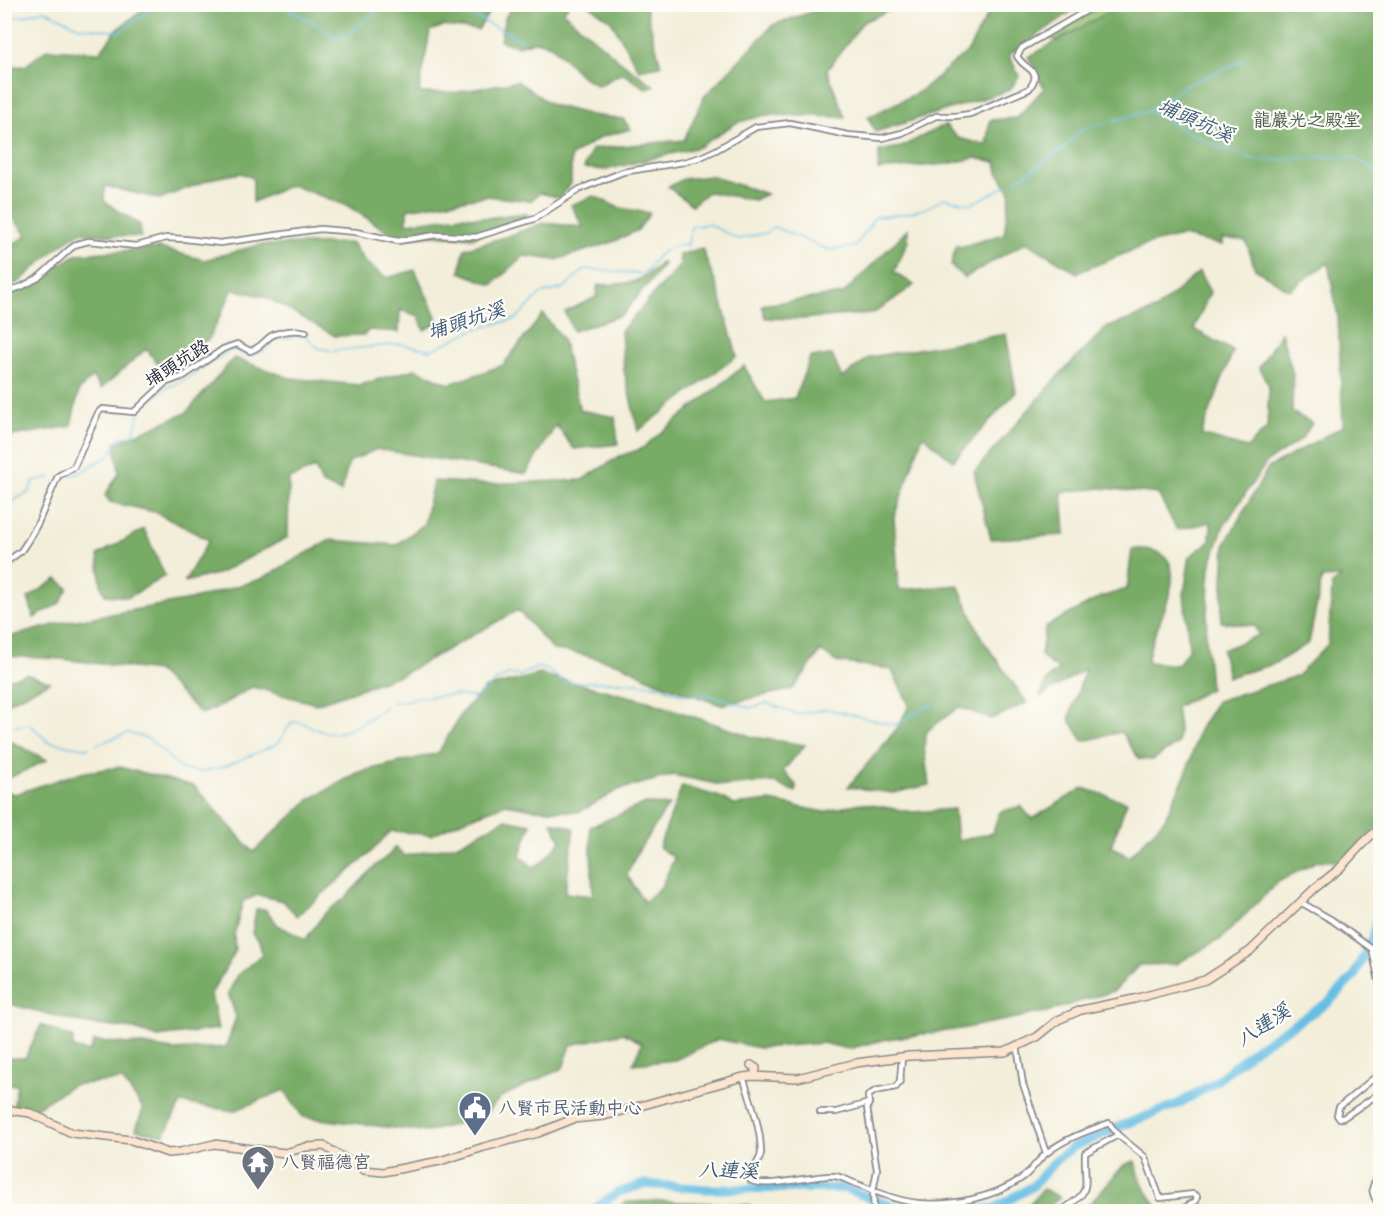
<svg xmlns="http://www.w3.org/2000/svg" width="1385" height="1216" font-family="Sriracha,'LXGW WenKai TC',sans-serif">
	<rect width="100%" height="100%" fill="#fdfcf7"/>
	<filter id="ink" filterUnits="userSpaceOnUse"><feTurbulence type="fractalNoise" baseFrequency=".0167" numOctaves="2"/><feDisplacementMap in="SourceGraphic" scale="12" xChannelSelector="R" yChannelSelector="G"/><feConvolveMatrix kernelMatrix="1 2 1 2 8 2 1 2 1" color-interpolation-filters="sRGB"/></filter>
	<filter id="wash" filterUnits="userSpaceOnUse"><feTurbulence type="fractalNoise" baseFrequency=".008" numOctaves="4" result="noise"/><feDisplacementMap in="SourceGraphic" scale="24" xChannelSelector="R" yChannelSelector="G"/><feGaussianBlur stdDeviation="1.35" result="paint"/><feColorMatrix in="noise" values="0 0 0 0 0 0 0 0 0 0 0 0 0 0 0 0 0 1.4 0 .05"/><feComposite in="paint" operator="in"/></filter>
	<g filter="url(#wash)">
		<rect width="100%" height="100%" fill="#f3eed9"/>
		<path fill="#96c675" stroke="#5c7458" stroke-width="1.5" d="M1103,5H1151L1090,49L1048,38Z"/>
		<path fill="#78ab66" stroke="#4d6650" stroke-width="1.5" d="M513,4L569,5L563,12L620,61L654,86L647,89L622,73L598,86L580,75L551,45L535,41L517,46L500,41L504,20Z
			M150,5H494L478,30L444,26L430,31L419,93L458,92L517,81L552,105L591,115L623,119L631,129L601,137L571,156V183L560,198L540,193L530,201L487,196L407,209V223L462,216L487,218L524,213L527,214L526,217L472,238L434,235L401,237L389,235L382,228L348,206L291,185L253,202V178L241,173L214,178L159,199L105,186L104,201L140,225L141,237L99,235L80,232L55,250L18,283L5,285V248L27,236L5,207V67L25,66L47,49L100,52L117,29Z
			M589,5H645L661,66L639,70L611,21Z
			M823,5H901L863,22L827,70L845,117L766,115L736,123L699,147L605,170L584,168L592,149L684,140L704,97L773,25L823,8Z
			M980,5H1081L1009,55L1019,76L1010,90L875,132L868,117L919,92L968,51L989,12Z
			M1121,5H1380V825L1342,861H1317L1278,882L1221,939L1176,964L1139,965L1114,991L1046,1012L960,1029L887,1039L848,1049L823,1043L759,1048L718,1039L675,1060L633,1064L642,1043L623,1033L571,1045L563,1068L501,1097L482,1117L427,1132L303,1117L284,1090L234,1111L181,1103L164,1135L136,1130L143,1108L122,1080L72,1085L35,1109L13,1107L17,1085L5,1084V1058H25L41,1025L73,1038V1048L89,1052L94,1041L143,1045L173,1050L226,1047L236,1017L228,993L238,975L262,954L259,941L252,934L256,909H265L278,925L305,940L325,913L346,897L375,866L389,855L395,847L405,856L456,845L506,819L531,824L520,856L533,867L541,863L561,841L552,822L574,828L565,893L593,896L590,827L644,804L669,805L638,851L627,875L644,902L662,886L674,858L659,847L682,786L720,797L734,805L770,801L824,812L860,803L913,812L954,809L957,840L993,833L999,812L1021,806L1032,819L1083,788L1127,802L1111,846L1129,857L1164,820L1187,771L1199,730L1217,701L1297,676L1328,644L1332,585L1341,577L1322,578L1309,643L1274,664L1228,677L1222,650L1259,635L1254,626L1221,622L1225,544L1268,468L1343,426L1338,317L1328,263L1289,290L1255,269L1246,241L1222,239V245L1182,236L1148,244L1077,273L1026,242L964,278L951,266L956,245L960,247L1004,234L1010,192L998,173L996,162L975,158L947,164L878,170L879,151L901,147L945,125L958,138L986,145L990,120L1017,118L1044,88L1028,57Z
			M711,176L767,194L754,200L708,192L692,205L668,187L683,179Z
			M594,196L619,208L650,213L638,230L613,242L556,260L524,256L492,285L460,272L464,250L467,248L508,236L543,223L583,227L571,205Z
			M908,229V241L894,272L914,285L874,313L801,319L765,318L762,305L843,294Z
			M352,243L365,262L387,278L415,270L439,323L424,330L419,316L400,310L399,332L369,330L364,335L335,336L266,297L233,289L209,339L162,368L146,349L101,389L92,377L79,390L71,426L12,436L5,446L4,322L8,321L5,298L77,254L160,248L204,260L259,245Z
			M702,248L719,292L737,356L638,431L624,371L621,331L680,265L679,255Z
			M662,262L664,265L622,315L573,331L565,312L596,297L598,285C631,284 637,285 662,262Z
			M1199,272L1210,292L1194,329L1233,351L1201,435L1247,448L1267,428L1269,386L1259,368L1281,332L1293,374L1292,412L1312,423L1303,438L1266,463L1223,527L1210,567L1206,636L1210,689L1176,707L1179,728L1178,743L1153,760L1139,759L1121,732L1083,741L1069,719L1085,669L1040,697L1047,679L1059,669L1051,665L1041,655L1045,627L1101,597L1127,589L1132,549C1198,545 1166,604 1153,639C1150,646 1149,654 1147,662L1178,665L1189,648L1184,593L1190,556L1210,541L1211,522L1177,530L1158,494L1102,488L1062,492L1065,535L991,539L974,472L1059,375L1106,328L1155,310Z
			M543,314L562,338L580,410L615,417L618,444L574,449L556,425L526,474L377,449L349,462L341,492L322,484L315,468L289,479L288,537L220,573L184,582L209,540L155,512L110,502L105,495L119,473L115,443L186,413L234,358L290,378L358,385L415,369L450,384L503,365Z
			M1006,334L1016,392L953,461L923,435L894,517L899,590L958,585L982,639L1027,703L992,719L959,707L927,731L924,748L929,785L893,793L848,787L899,726L909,705L891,669L836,662L821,651L793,689L721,705L656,682L623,665L572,652L553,650L518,610L403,674L316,704L252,687L218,707L201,714L157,671L61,659L5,656V638L65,622L190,600L261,579L330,540L396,545L424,524L433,481L484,484L582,480L620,456L641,449L744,366L765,402L795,398L810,357L832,355L842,378L870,357Z
			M144,529L165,576L129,597L105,595L101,585L98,555Z
			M57,579L68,588L60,603L34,618L28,598Z
			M26,674L50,682L5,704V680Z
			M540,674L648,701L753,737L805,745L783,771L796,785V792L771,782L726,786L673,775L618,790L580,812L534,809L506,804L464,820L431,835L391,831L368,855L297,916L283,901L258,895L243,901L234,935L235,952L211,994L218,1029L158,1037L134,1029L87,1024L5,1003V791L15,794L79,773L120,767L194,786L253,852L310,799L359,772L438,753L463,711L486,688Z
			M12,742L47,760L5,780V743Z
			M1135,1161L1142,1184L1160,1211H1083L1124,1165Z
			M1043,1189L1060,1197L1043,1211H1023Z
			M659,1201L750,1205V1212L611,1211L626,1202Z"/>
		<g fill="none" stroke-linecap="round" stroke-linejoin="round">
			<path stroke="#66bee3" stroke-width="1.5" d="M277,4L308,19L334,36L346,37L385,4
				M448,4L522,40
				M4,18L24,16L44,10L80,27L121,32C133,17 145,17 157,4
				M1150,110L1183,87L1244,60
				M1015,181L1065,148L1082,129L1149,111L1211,144L1259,161L1321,157L1356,158L1380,174
				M147,403L164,389L186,379L232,349L247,356L262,352L275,340L305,335L318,348L332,351L399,344L431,350L475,329L516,319L541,294L564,288L585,269L644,274C656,257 664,244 688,245L691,227L708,224L738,239L766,233L774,227L829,250L856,246L875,217C898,215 925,213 943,198L971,204L1008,185
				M66,476C86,475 90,462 109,457L119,438L133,435L141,408
				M4,506L29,492L34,481L51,477
				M392,703L423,697L454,695L478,698L496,681L508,675H521L538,667L549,671L563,682H627L655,685L684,695L714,696L750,708L767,703L797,714L827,709L895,725L933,703
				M4,730L24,724H30L48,742L85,748L89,747
				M97,744L128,733L149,739L181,769L202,772L226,766L277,744L292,722C304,721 308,726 318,730C343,741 366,719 386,707"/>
			<path stroke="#66bee3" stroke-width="9" d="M1118,1127L1178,1104L1214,1083L1255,1049L1329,1002L1354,976L1373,935L1380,906
				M878,1201L897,1207L943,1212
				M54,1212H100
				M590,1212L617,1193L644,1184L707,1189L843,1188L870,1198
				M958,1212L995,1208L1033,1186L1056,1160L1073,1147L1110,1131"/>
		</g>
	</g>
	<g filter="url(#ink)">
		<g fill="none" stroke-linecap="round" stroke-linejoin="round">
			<g stroke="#8a888a" stroke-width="8">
				<path id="street" d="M4,292L21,287L38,278L70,249L77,244L89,241L136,246L166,238L185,239L220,243L320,229L356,232L398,241L436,235L476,237L534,219L580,189L623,172L684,162L701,157L716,150L756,127L790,123L848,135L882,138L902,133L936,116H955L970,114L1029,89C1044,69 1025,71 1017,56L1022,48L1098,4
					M4,564L21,551L29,539L38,523L58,476L74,467L98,413L102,409L134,412L165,383L184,376L223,349L237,344L250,351C260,348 263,342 271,336C280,331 297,329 306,332
					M1302,903L1332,920L1372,949L1380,986
					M1017,1046L1023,1084L1046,1153
					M1380,1073L1339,1107L1337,1115L1339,1118H1343L1380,1093
					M743,1077C751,1101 761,1128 761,1153C760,1163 750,1169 750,1180C764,1190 816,1174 835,1176C842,1177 850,1182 857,1184C876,1192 897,1201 918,1203C953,1206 993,1198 1022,1178C1032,1171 1038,1159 1048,1152C1066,1138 1088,1131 1109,1123L1118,1135L1145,1157L1160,1198L1193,1194L1197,1196L1196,1201L1177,1212
					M820,1112H836L869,1103
					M1380,1175C1369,1186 1371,1194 1380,1206
					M874,1212L873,1191L877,1170L867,1108L869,1103L868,1096L875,1091L896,1087L900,1081L902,1057
					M1059,1212C1094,1190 1084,1190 1085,1153L1118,1135"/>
			</g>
			<g stroke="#8a888a" stroke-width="10">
				<path id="secondary" d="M751,1065L756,1068L755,1076
					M4,1109L30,1113L72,1133L131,1140L168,1153L180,1152L214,1144L285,1153L306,1147L324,1146L364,1170L383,1172L440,1161L484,1147L538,1133L573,1119L604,1116L633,1108L743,1077L752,1076L798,1078L856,1063L909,1056L1005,1052L1037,1037L1058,1020L1081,1010L1134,999L1205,980L1250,951L1314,889L1339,869L1365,841L1380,828"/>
			</g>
			<use href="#street" stroke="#fff" stroke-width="4.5"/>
			<use href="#secondary" stroke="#fce5cf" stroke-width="7"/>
		</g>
	</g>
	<defs>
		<g id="civic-pin" transform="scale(1.725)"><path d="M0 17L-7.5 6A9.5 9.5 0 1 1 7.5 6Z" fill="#5c6f8a" stroke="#fdfcf7"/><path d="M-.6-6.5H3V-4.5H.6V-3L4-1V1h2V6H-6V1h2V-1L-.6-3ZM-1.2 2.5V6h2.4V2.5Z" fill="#fff"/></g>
		<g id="temple-pin" transform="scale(1.725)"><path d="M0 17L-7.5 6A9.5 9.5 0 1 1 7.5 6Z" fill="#6b7280" stroke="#fdfcf7"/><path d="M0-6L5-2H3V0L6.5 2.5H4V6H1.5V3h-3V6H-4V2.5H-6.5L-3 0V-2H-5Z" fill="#fff"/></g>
	</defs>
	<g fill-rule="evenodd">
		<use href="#civic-pin" x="475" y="1108"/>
		<use href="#temple-pin" x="258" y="1162"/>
	</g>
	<g text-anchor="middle" stroke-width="4.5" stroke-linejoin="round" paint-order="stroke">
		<g font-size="18" fill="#4b5b4f" stroke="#fdfcf7">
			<text x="1307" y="126">龍巖光之殿堂</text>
		</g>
		<g font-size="18" fill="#22223b" stroke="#fdfcf7">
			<text transform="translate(177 363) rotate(-32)" y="6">埔頭坑路</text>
		</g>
		<g font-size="18" fill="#4e5e75" stroke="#fdfcf7" text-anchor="start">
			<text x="498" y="1114">八賢市民活動中心</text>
		</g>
		<g font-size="18" fill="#5b616d" stroke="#fdfcf7" text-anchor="start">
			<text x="281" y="1168">八賢福德宮</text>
		</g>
		<g font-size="20" font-style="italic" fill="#3a5976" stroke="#fdfcf7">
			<text transform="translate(1196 120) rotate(24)" y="7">埔頭坑溪</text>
			<text transform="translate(466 320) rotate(-18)" y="7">埔頭坑溪</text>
			<text transform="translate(1263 1025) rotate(-34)" y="7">八連溪</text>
			<text transform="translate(728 1170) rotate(1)" y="7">八連溪</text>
		</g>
	</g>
	<rect width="1385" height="1216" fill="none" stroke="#fdfcf7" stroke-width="24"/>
</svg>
